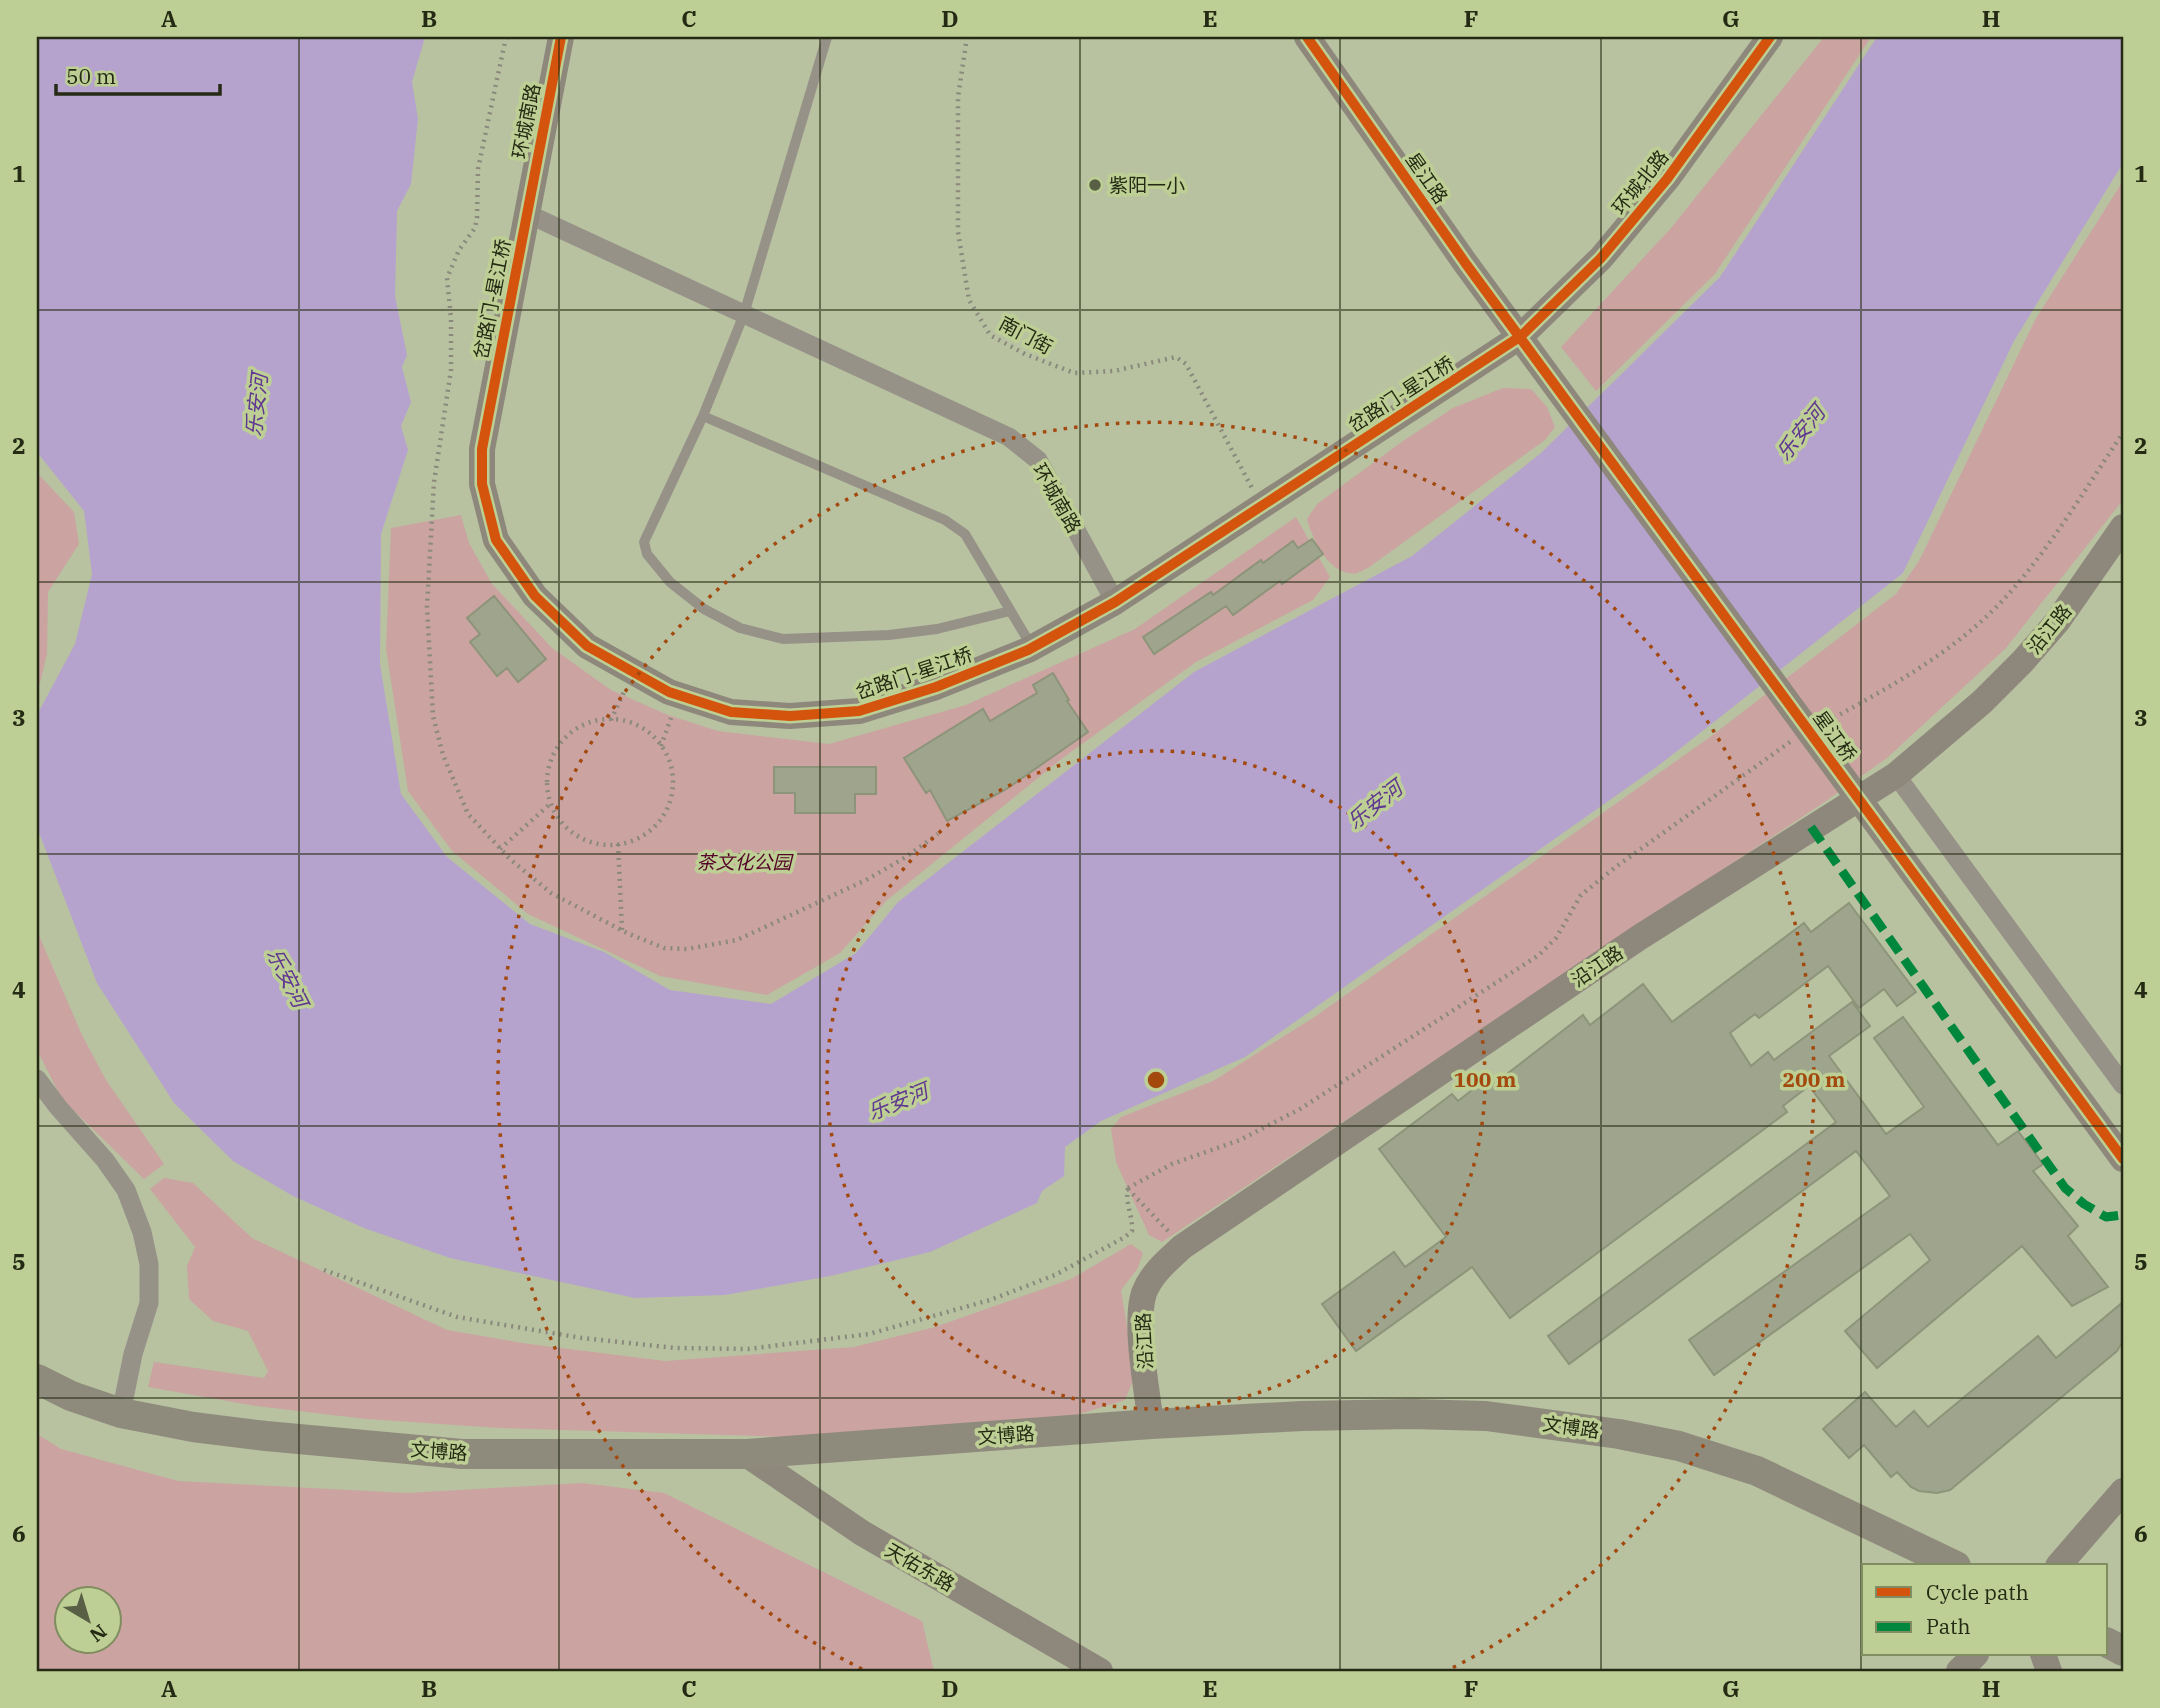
<svg xmlns="http://www.w3.org/2000/svg" width="2160" height="1708" font-family="'IBM Plex Serif','Noto Sans SC',serif">
	<rect width="100%" height="100%" fill="#b8c2a1"/>
	<path fill="#cba3a1" fill-rule="evenodd" d="M1824,37H1871L1715,274L1596,391L1561,347L1671,228Z
		M2123,181V500L2006,648L1887,758L1826,801L1162,1242L1149,1235L1116,1162L1111,1129L1121,1117L1213,1081L1313,1018L1710,737L1896,594L1919,561L2035,320Z
		M1503,388L1531,389L1547,407L1555,427L1545,440L1368,568L1355,574C1349,573 1342,572 1338,569C1323,560 1311,535 1307,519L1317,504L1403,441L1453,408Z
		M37,473L74,512L79,544L48,592L47,654L37,695Z
		M461,515L469,543L492,584L552,648L611,690L668,715L718,731L829,744L966,705L1135,629L1296,517L1330,577L1313,600L1196,662L1064,757L886,901L840,953L767,995L660,976L528,914L452,851L408,791L386,649L391,528Z
		M37,931L82,1035L106,1080L164,1164L144,1179L62,1099L37,1050Z
		M164,1178L193,1183L252,1238L447,1330L529,1344L665,1361L854,1347L935,1327L1071,1279L1131,1244L1143,1253L1138,1268L1121,1290L1135,1376L1125,1400L1051,1423L790,1437L499,1428L366,1419L256,1406L148,1387L154,1362L264,1378L268,1371L248,1331L213,1321L189,1299L187,1266L195,1247L150,1189Z
		M37,1434L61,1449L178,1481L407,1493L582,1483L664,1493L922,1621L934,1671H37ZM66,1600H108V1642H66Z"/>
	<path fill="#b5a3ce" d="M37,37H425L412,82L418,119L411,184L397,211L395,296L407,355L402,367L411,402L401,426L408,450L381,534L380,664L401,794L447,857L530,924L604,952L670,990L771,1004L856,953L898,902L1194,672L1412,556L1541,453L1720,277L1877,37H2123V163L2014,341L1903,573L1658,766L1245,1057L1101,1121L1065,1147L1064,1176L1042,1191L1037,1203L930,1252L830,1276L725,1295L635,1298L450,1258L364,1228L293,1196L233,1161L174,1103L97,983L38,830L37,818V715L75,644L92,574L84,511L37,452Z"/>
	<path fill="#9ea58c" stroke="#8d947a" stroke-width="2" d="M1312,539L1323,554L1282,584L1280,581L1233,615L1226,606L1154,654L1143,637L1211,592L1213,595L1261,560L1263,563L1293,541L1298,548Z
		M494,596L546,659L518,682L507,668L497,676L470,642L480,634L467,618Z
		M1053,673L1069,700L1067,701L1088,732L1005,790L947,821L930,790L926,793L904,758L983,709L990,721L1037,693L1033,685Z
		M774,767H876V794H855V813H795V793H774Z
		M1849,903L1916,992L1897,1006L1884,989L1859,1008L1828,966L1759,1018L1755,1014L1730,1033L1751,1066L1768,1052L1774,1060L1852,1002L1870,1026L1829,1056L1886,1134L1924,1107L1874,1038L1903,1017L1998,1145L2018,1131L2043,1164L2033,1171L2078,1226L2068,1236L2108,1287L2072,1306L2022,1246L1877,1368L1845,1331L1930,1260L1910,1234L1714,1375L1689,1340L1890,1196L1856,1151L1569,1364L1548,1336L1836,1122L1809,1086L1783,1106L1787,1112L1510,1318L1472,1267L1356,1351L1322,1304L1394,1252L1405,1267L1446,1237L1379,1149L1452,1094L1458,1101L1480,1084L1485,1091L1583,1015L1590,1025L1643,984L1672,1022L1804,923L1811,932Z
		M2123,1302V1341L2117,1351L1950,1490L1937,1493L1919,1491L1911,1487L1897,1472L1891,1477L1864,1445L1849,1458L1823,1429L1865,1392L1896,1427L1914,1411L1928,1427L2038,1336L2056,1358Z"/>
	<g fill="none" stroke-linecap="round" stroke-linejoin="round">
		<path stroke="#8a897c" stroke-width="4.5" stroke-dasharray="2 5" stroke-linecap="butt" d="M506,37L478,169L477,217L475,228L459,250L447,278L451,318V370L434,482L427,607L433,716L443,755L468,814L511,860L551,893L627,933L664,948L687,949L737,940L866,880L906,857L938,834
			M967,37L958,97V232L969,300L990,335L1025,354L1074,373L1114,371L1176,357L1186,364L1252,488
			M547 782a63 63 0 1 1 126 0a63 63 0 1 1-126 0Z
			M611,720L624,692
			M1828,721C1890,687 1956,651 2004,599C2050,549 2085,489 2123,433
			M661,746L671,718
			M618,844L622,930
			M500,849L551,803
			M1128,1188L1172,1164L1240,1140L1300,1109L1539,955L1556,938L1581,895L1617,866L1790,742
			M1128,1189L1168,1231
			M324,1270L457,1317L582,1338L676,1348L748,1349L869,1334L990,1300L1055,1275L1125,1237L1132,1231C1133,1215 1125,1205 1128,1188"/>
		<path stroke="#979288" stroke-width="10" d="M827,37L744,314L703,416L644,542L647,554L670,582L704,609L740,628L783,639L889,635L937,629L1010,611
			M703,416L945,520L965,534L1032,647"/>
		<path stroke="#979288" stroke-width="19" d="M526,213L1009,437L1038,460L1115,602
			M1896,775L2123,1085
			M37,1079L58,1107L105,1160L126,1190L142,1232L149,1264V1303L133,1354L121,1413"/>
		<path stroke="#8e887c" stroke-width="26" d="M561,37L482,449V484L496,540L535,596L587,646L669,692L731,712L790,716L859,711L936,687L1028,650L1115,602L1521,336L1601,258L1667,179L1770,37
			M1307,37L1466,264L2123,1159
			M1151,1424C1147,1390 1134,1324 1144,1293C1151,1274 1168,1260 1182,1247L1640,937L1896,775L1982,702L2023,661L2057,622L2123,527
			M746,1454L862,1533L1100,1671
			M2058,1566L2123,1491
			M2043,1654L2049,1671
			M1959,1671L1976,1654"/>
		<path stroke="#8f8b7c" stroke-width="30" d="M37,1379L71,1396L121,1413L193,1427L266,1436L462,1454H746L1151,1424L1302,1416L1411,1414L1486,1416L1619,1434L1679,1446L1757,1471L1956,1566
			M2106,1642L2123,1651"/>
		<path stroke="#00873e" stroke-width="9" stroke-dasharray="18 9" stroke-linecap="butt" d="M1811,827L2065,1188L2084,1204L2106,1217L2123,1215"/>
		<g stroke="#bdcf94" stroke-width="15">
			<path id="cycleway" d="M561,37L482,449V484L496,540L535,596L587,646L669,692L731,712L790,716L859,711L936,687L1028,650L1115,602L1521,336L1601,258L1667,179L1770,37
				M1307,37L1466,264L2123,1159"/>
		</g>
		<use href="#cycleway" stroke="#d4540d" stroke-width="10"/>
	</g>
	<path fill="none" stroke="#242a13" stroke-width="2" stroke-opacity="0.55" d="M299,37V1671M559,37V1671M820,37V1671M1080,37V1671M1340,37V1671M1601,37V1671M1861,37V1671M37,310H2123M37,582H2123M37,854H2123M37,1126H2123M37,1398H2123"/>
	<g fill="none" stroke="#a3490e" stroke-width="3.5" stroke-dasharray="3.5 7">
		<circle cx="1156" cy="1080" r="329"/>
		<path d="M862 1669A658 658 0 1 1 1450 1669"/>
	</g>
	<circle fill="#585f45" stroke="#bdcf94" stroke-width="2.5" cx="1095" cy="185" r="7"/>
	<g text-anchor="middle" stroke-width="7" stroke-linejoin="round" paint-order="stroke">
		<g font-size="19" fill="#242a13" stroke="#bdcf94">
			<text transform="translate(526 121) rotate(-79)" y="7">环城南路</text>
			<text transform="translate(1427 178) rotate(55)" y="7">星江路</text>
			<text transform="translate(1640 182) rotate(-51)" y="7">环城北路</text>
			<text transform="translate(492 299) rotate(-79)" y="7">岔路门-星江桥</text>
			<text transform="translate(1026 335) rotate(28)" y="7">南门街</text>
			<text transform="translate(1401 394) rotate(-33)" y="7">岔路门-星江桥</text>
			<text transform="translate(1057 498) rotate(60)" y="7">环城南路</text>
			<text transform="translate(2049 629) rotate(-51)" y="7">沿江路</text>
			<text transform="translate(914 673) rotate(-19)" y="7">岔路门-星江桥</text>
			<text transform="translate(1835 736) rotate(54)" y="7">星江桥</text>
			<text transform="translate(1597 966) rotate(-34)" y="7">沿江路</text>
			<text transform="translate(1144 1341) rotate(-93)" y="7">沿江路</text>
			<text transform="translate(1571 1427) rotate(8)" y="7">文博路</text>
			<text transform="translate(1006 1435) rotate(-4)" y="7">文博路</text>
			<text transform="translate(439 1451) rotate(4)" y="7">文博路</text>
			<text transform="translate(920 1567) rotate(30)" y="7">天佑东路</text>
		</g>
		<g font-size="19" fill="#242a13" stroke="#bdcf94" text-anchor="start">
			<text x="1109" y="192">紫阳一小</text>
		</g>
		<g font-size="19" font-style="italic" fill="#550428" stroke="#bdcf94">
			<text x="744" y="869">茶文化公园</text>
		</g>
		<g font-size="21" font-style="italic" fill="#603790" stroke="#bdcf94">
			<text transform="translate(257 405) rotate(-84)" y="7">乐安河</text>
			<text transform="translate(1801 433) rotate(-51)" y="7">乐安河</text>
			<text transform="translate(1375 805) rotate(-38)" y="7">乐安河</text>
			<text transform="translate(287 978) rotate(63)" y="7">乐安河</text>
			<text transform="translate(898 1102) rotate(-22)" y="7">乐安河</text>
		</g>
	</g>
	<circle cx="1156" cy="1080" r="10" fill="#a3490e" stroke="#bdcf94" stroke-width="3.5"/>
	<g font-size="21" text-anchor="middle" font-weight="bold" fill="#a3490e" stroke="#bdcf94" stroke-width="7" stroke-linejoin="round" paint-order="stroke">
		<text x="1485" y="1087">100 m</text>
		<text x="1814" y="1087">200 m</text>
	</g>
	<rect width="2160" height="1708" fill="none" stroke="#bdcf94" stroke-width="77"/>
	<rect x="1862" y="1564" width="245" height="91" fill="#bdcf94" stroke="#808d60" stroke-width="2"/>
	<rect x="1876" y="1587" width="35" height="10" fill="#d4540d" stroke="#808d60" stroke-width="2"/>
	<text x="1926" y="1600" font-size="21" fill="#242a13">Cycle path</text>
	<rect x="1876" y="1622" width="35" height="10" fill="#00873e" stroke="#808d60" stroke-width="2"/>
	<text x="1926" y="1634" font-size="21" fill="#242a13">Path</text>
	<g transform="translate(88 1620) rotate(142)"><circle r="33" fill="#bdcf94" stroke="#808d60" stroke-width="2"/>
	<path d="M0-5L12 26L0 18L-12 26Z" fill="#585f45"/>
	<text y="-10" font-size="19" font-weight="bold" text-anchor="middle" fill="#242a13">N</text>
	</g>
	<path d="M56 84v10h164v-10" fill="none" stroke="#242a13" stroke-width="3.5"/>
	<text x="66" y="84" font-size="21" fill="#242a13" stroke="#bdcf94" stroke-width="5" paint-order="stroke">50 m</text>
	<rect x="38" y="38" width="2084" height="1632" fill="none" stroke="#242a13" stroke-width="2.5"/>
	<g font-size="23" text-anchor="middle" font-weight="bold" fill="#242a13">
		<text x="169" y="27">A</text>
		<text x="429" y="27">B</text>
		<text x="689" y="27">C</text>
		<text x="950" y="27">D</text>
		<text x="1210" y="27">E</text>
		<text x="1471" y="27">F</text>
		<text x="1731" y="27">G</text>
		<text x="1991" y="27">H</text>
		<text x="19" y="182">1</text>
		<text x="2141" y="182">1</text>
		<text x="19" y="454">2</text>
		<text x="2141" y="454">2</text>
		<text x="19" y="726">3</text>
		<text x="2141" y="726">3</text>
		<text x="19" y="998">4</text>
		<text x="2141" y="998">4</text>
		<text x="19" y="1270">5</text>
		<text x="2141" y="1270">5</text>
		<text x="19" y="1542">6</text>
		<text x="2141" y="1542">6</text>
		<text x="169" y="1697">A</text>
		<text x="429" y="1697">B</text>
		<text x="689" y="1697">C</text>
		<text x="950" y="1697">D</text>
		<text x="1210" y="1697">E</text>
		<text x="1471" y="1697">F</text>
		<text x="1731" y="1697">G</text>
		<text x="1991" y="1697">H</text>
	</g>
</svg>
